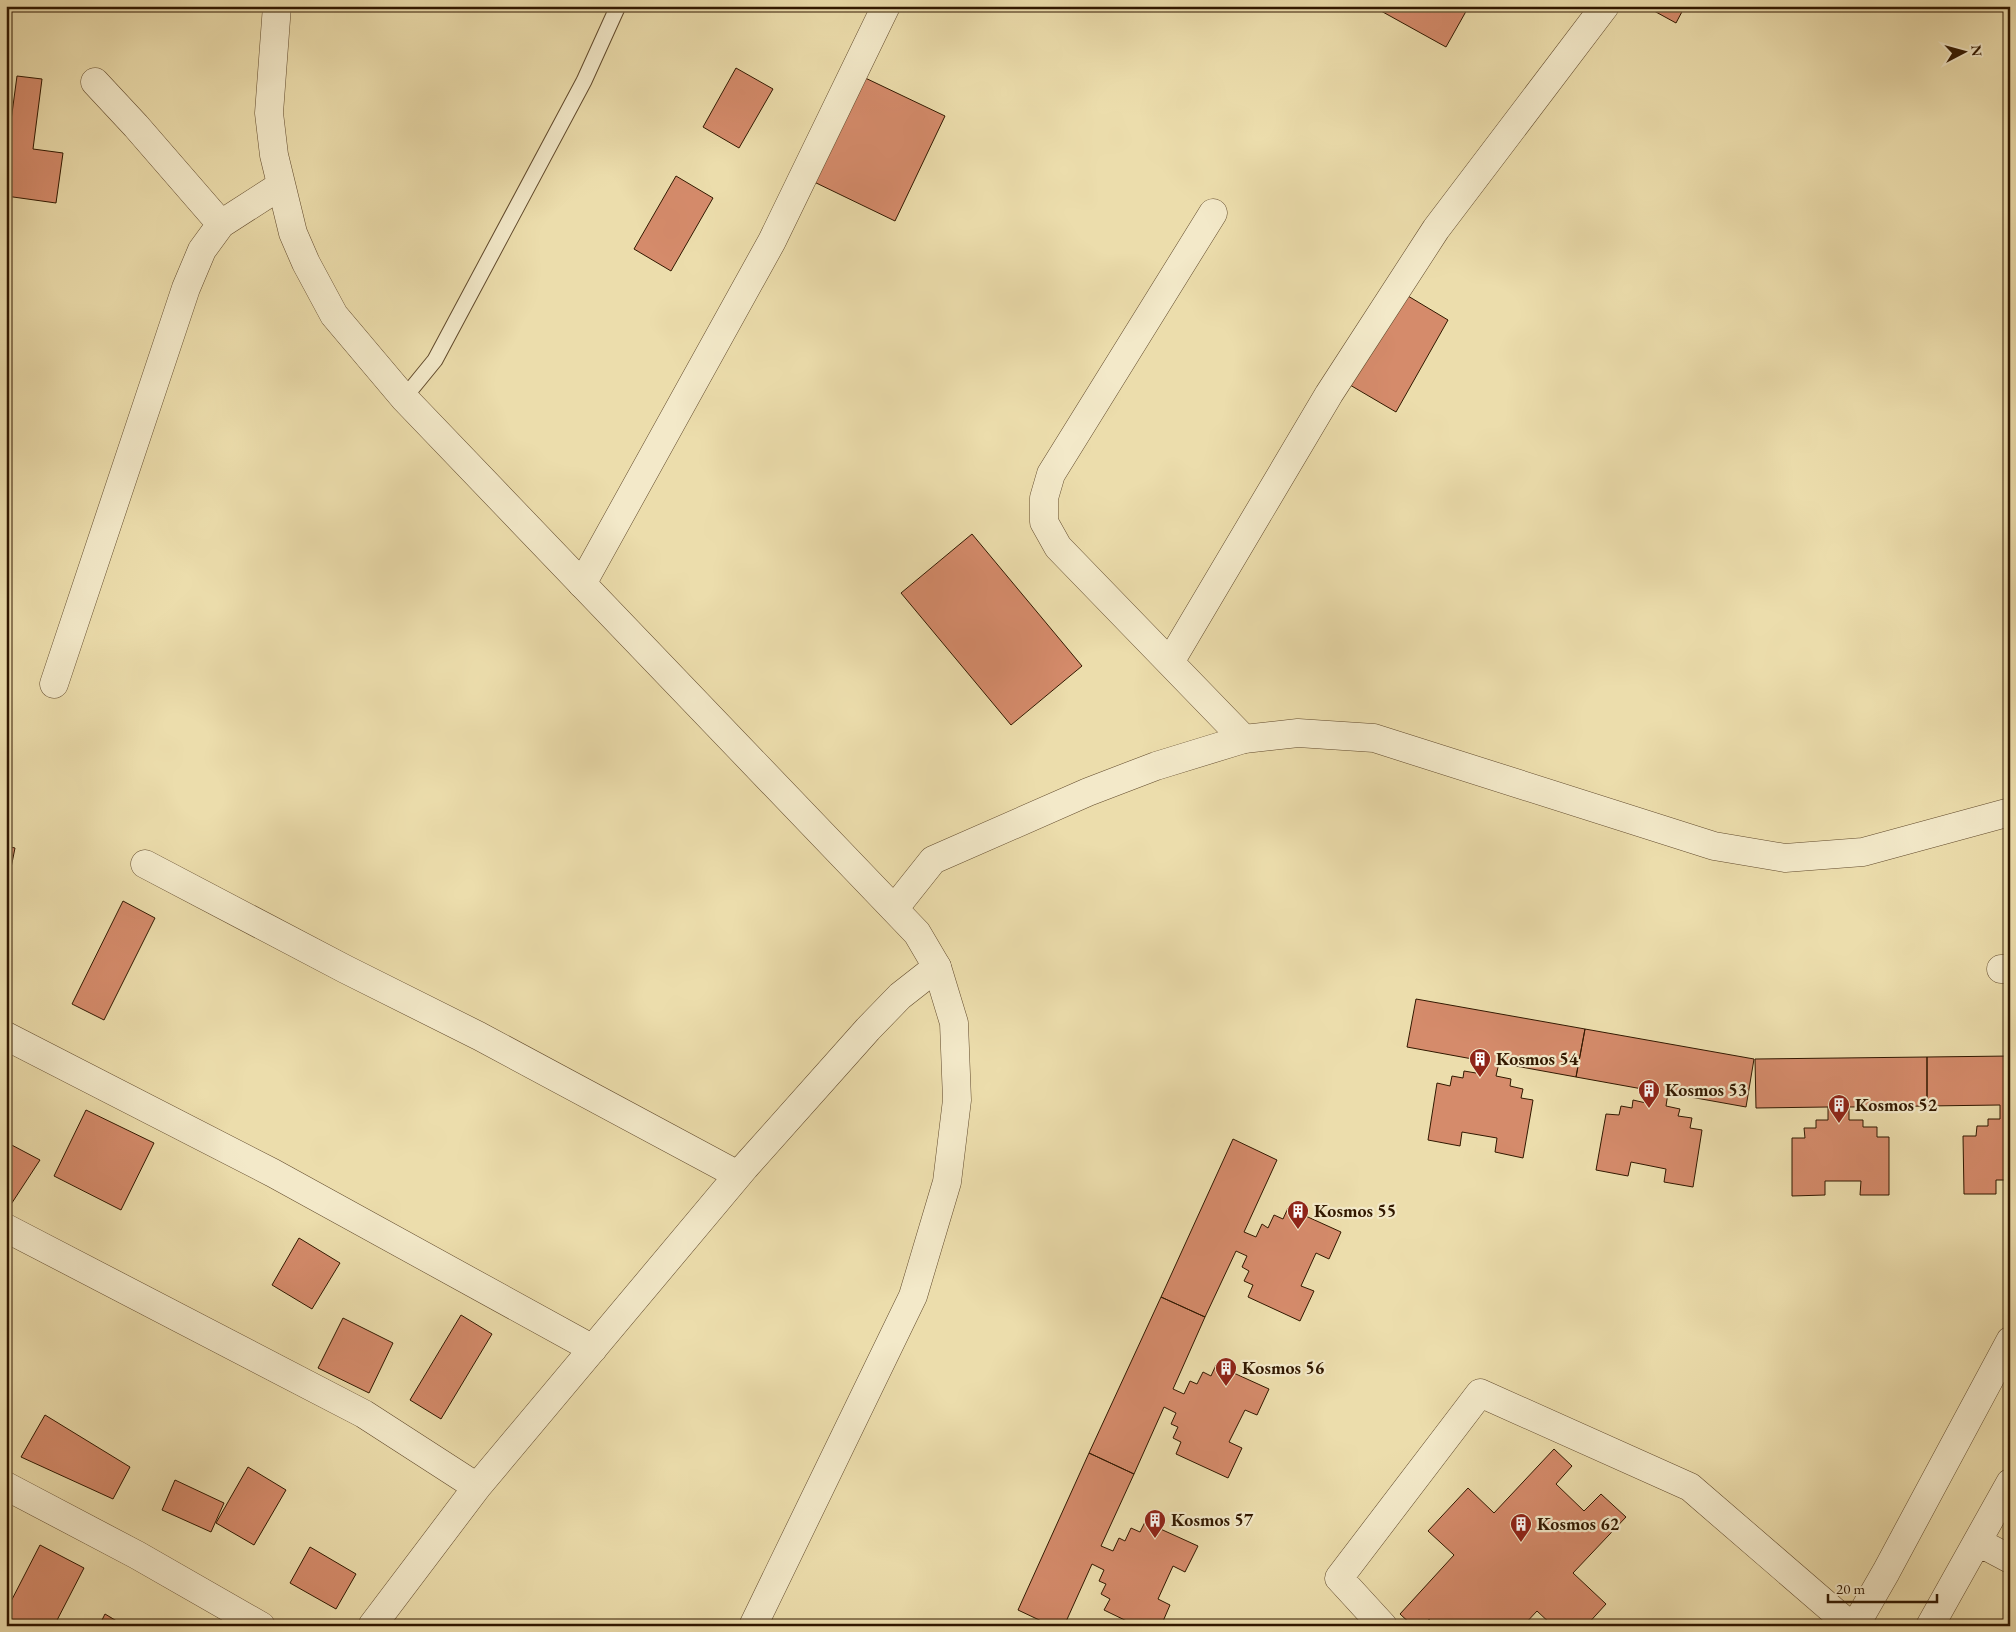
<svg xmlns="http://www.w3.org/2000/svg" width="2016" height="1632" font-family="'EB Garamond',serif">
	<rect width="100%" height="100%" fill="#ecddac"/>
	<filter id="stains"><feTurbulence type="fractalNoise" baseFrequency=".004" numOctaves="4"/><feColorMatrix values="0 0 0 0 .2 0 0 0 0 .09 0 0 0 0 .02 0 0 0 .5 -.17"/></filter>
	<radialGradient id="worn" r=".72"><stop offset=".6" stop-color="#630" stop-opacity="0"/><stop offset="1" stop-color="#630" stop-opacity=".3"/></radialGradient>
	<path fill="#d58b6b" stroke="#311800" d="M1372,6H1469L1446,47Z
		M1645,6H1685L1676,23Z
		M736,68L773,89L739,148L703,127Z
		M859,75L945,116L895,221L810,180Z
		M17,76L42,79L33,149L63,153L56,203L6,196V158Z
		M676,176L713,198L671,271L634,249Z
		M1403,293L1448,320L1396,412L1350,385Z
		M972,534L1082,666L1011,725L901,593Z
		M6,846L15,848L6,893Z
		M123,901L155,918L104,1020L72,1004Z
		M1416,999L1585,1029L1576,1077L1499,1063L1496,1076L1511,1079L1510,1086L1523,1089L1521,1098L1533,1100L1523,1158L1495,1152L1497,1138L1462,1132L1460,1146L1428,1140L1437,1083L1450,1086L1452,1076L1463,1078L1464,1071L1476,1073L1478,1060L1407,1047Z
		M1585,1029L1754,1059L1746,1107L1668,1093L1666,1106L1680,1109L1678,1116L1692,1118L1690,1128L1702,1130L1693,1187L1664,1182L1666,1169L1631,1162L1628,1176L1596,1170L1606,1114L1619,1115L1621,1106L1632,1108L1633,1100L1646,1103L1648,1090L1576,1077Z
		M2010,1056V1180H1996V1194H1964L1963,1136H1976L1977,1126H1988V1119H2000V1105L1927,1106V1057Z
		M1927,1057V1106L1849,1107V1120H1863V1127H1877V1137H1889V1195H1860L1861,1181H1825V1195L1792,1196V1138H1805L1804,1128H1816V1120H1828V1107L1756,1108L1755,1059Z
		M86,1110L154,1143L121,1210L54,1176Z
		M1233,1139L1277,1160L1244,1232L1256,1237L1262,1224L1268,1228L1274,1215L1283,1219L1288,1208L1341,1232L1329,1259L1316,1253L1301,1286L1314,1291L1300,1321L1248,1297L1253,1285L1244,1281L1249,1271L1242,1267L1247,1256L1236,1251L1205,1317L1161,1297Z
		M6,1142L40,1160L6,1212Z
		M299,1238L340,1263L312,1309L272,1285Z
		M1161,1297L1205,1317L1173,1389L1184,1394L1190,1381L1197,1384L1203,1372L1211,1376L1216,1365L1269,1389L1257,1415L1245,1410L1229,1442L1242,1448L1228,1478L1176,1454L1181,1442L1173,1438L1178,1427L1171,1424L1176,1413L1164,1407L1134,1474L1089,1453Z
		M461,1315L492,1334L441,1419L410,1400Z
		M343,1318L393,1343L369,1393L318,1368Z
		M45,1415L130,1467L113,1499L21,1457Z
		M1554,1449L1572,1466L1556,1484L1584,1511L1601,1494L1626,1517L1573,1573L1606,1604L1586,1626H1553L1537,1611L1523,1626H1436L1429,1619L1423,1626H1413L1400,1614L1454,1555L1428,1531L1468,1488L1494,1513Z
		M1089,1453L1134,1474L1101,1546L1113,1551L1119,1538L1125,1541L1131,1528L1140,1532L1145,1522L1198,1546L1185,1572L1173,1566L1158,1599L1170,1605L1161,1626H1137L1104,1610L1110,1599L1101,1594L1106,1584L1099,1581L1104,1570L1092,1564L1064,1626H1052L1018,1610Z
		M248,1467L286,1490L254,1545L216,1523Z
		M175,1480L224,1503L211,1532L162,1510Z
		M6,1510L11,1513L6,1522Z
		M40,1545L84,1568L54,1626H6V1611Z
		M310,1547L356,1574L336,1609L290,1583Z
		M105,1614L125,1626H99Z"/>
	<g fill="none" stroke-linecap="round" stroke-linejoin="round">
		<g stroke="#60492b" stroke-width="17">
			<path id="service" d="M404,398L435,360L584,81L618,6"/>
		</g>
		<g stroke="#60492b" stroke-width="29">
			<path id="minor" d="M95,82L136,126L221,224
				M1213,213L1051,474L1044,498V522L1058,547L1244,739
				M582,584L772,241L886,6
				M1170,662L1329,394L1436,229L1605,6
				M54,684L186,288L202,250L221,224L280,186
				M145,864L345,969L479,1036L738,1175
				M2001,969H2010
				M6,1036L273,1173L593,1349
				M6,1228L364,1414L477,1487
				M6,1486L137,1555L261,1626
				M1978,1542L2010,1559
				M372,1626L477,1487L745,1167L868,1029L900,996L937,967
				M1383,1626L1339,1578L1480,1393L1690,1487L1851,1626
				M1855,1626L1886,1572L2010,1341
				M1930,1626L2010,1483"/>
		</g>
		<g stroke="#60492b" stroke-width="29">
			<path id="tertiary" d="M277,6L269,113L274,155L293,233L306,263L334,315L404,398L917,933L937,967L954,1023L957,1100L947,1182L913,1296L753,1626
				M894,909L933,860L1088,792L1156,766L1244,739L1298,733L1374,738L1714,846L1785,858L1863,852L2010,812"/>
		</g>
		<use href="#service" stroke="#f3e9c9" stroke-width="15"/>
		<use href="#minor" stroke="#f3e9c9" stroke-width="28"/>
		<use href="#tertiary" stroke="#f3e9c9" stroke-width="28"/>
	</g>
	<defs>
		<g id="building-pin" transform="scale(1.125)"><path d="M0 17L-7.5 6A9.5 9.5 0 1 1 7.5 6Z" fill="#8f2418" stroke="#f3e9c9"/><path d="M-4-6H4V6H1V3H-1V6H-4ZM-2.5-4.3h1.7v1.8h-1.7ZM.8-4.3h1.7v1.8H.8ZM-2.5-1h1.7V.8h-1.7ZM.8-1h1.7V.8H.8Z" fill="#fff"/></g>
	</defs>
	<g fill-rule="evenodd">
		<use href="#building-pin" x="1480" y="1059"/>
		<use href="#building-pin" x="1649" y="1090"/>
		<use href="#building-pin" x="1839" y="1105"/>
		<use href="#building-pin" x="1298" y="1211"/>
		<use href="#building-pin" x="1226" y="1368"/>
		<use href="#building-pin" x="1155" y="1520"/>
		<use href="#building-pin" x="1521" y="1524"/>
	</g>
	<g text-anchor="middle" stroke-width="4.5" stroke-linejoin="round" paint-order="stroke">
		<g font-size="18" font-weight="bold" fill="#311800" stroke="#f3e9c9" text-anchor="start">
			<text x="1496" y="1065">Kosmos 54</text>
			<text x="1665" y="1096">Kosmos 53</text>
			<text x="1855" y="1111">Kosmos 52</text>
			<text x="1314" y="1217">Kosmos 55</text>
			<text x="1242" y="1374">Kosmos 56</text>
			<text x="1171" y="1526">Kosmos 57</text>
			<text x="1537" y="1530">Kosmos 62</text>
		</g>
	</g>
	<rect width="2016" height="1632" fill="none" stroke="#ecddac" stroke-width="25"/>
	<rect x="8" y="8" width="2001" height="1617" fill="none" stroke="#311800" stroke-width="2.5"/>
	<rect x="12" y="12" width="1991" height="1607" fill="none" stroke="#311800"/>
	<g transform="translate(1964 52) rotate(84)" stroke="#f3e9c9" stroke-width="4" paint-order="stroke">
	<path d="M0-4L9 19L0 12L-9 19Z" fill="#311800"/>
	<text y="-8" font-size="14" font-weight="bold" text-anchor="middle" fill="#311800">N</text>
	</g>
	<path d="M1828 1594v8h109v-8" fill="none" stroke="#311800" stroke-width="2.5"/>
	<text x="1836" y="1594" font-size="15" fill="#311800" stroke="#f3e9c9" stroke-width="4" paint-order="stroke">20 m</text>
	<rect width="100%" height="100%" filter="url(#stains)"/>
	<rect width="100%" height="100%" fill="url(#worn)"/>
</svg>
